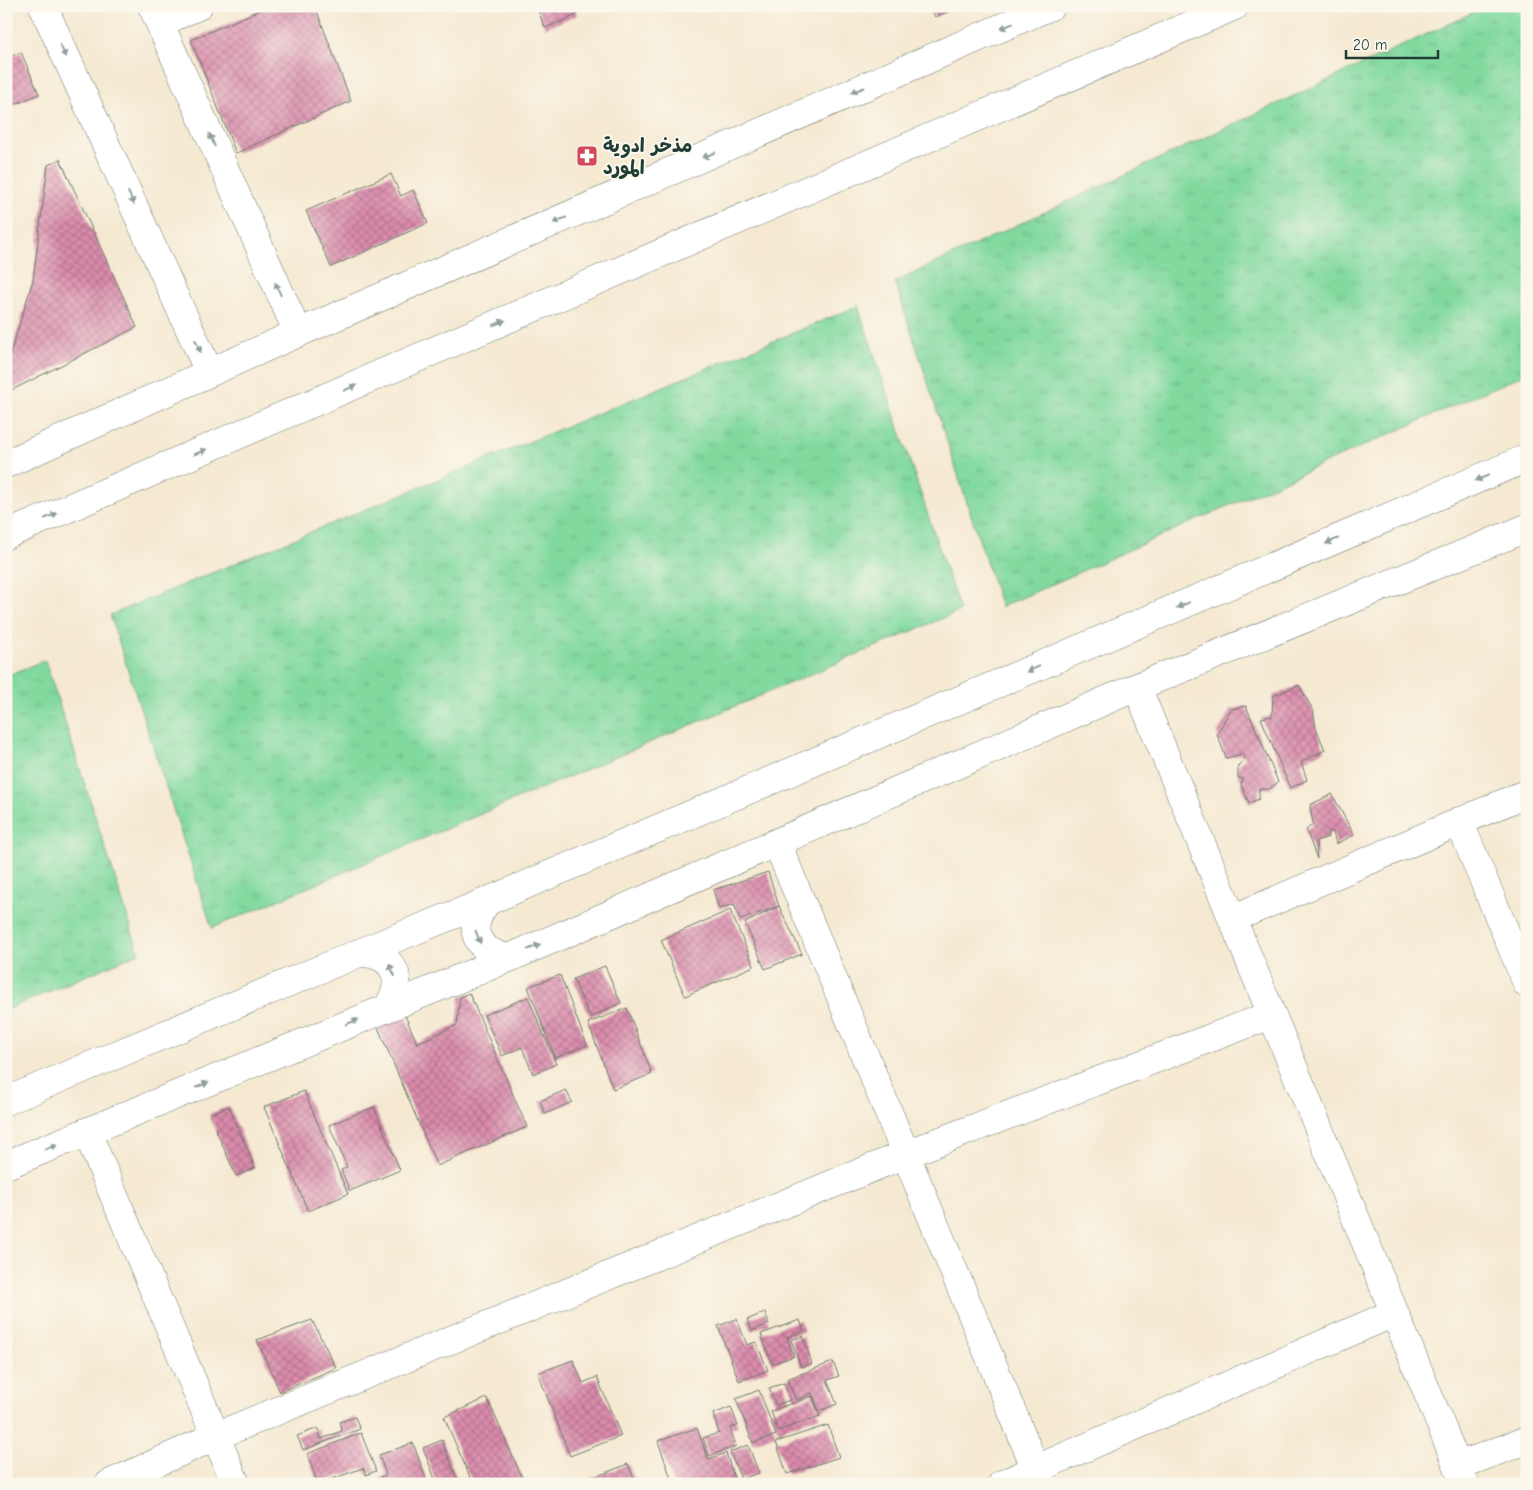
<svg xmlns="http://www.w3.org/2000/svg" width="1533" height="1490" font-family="'Comic Neue','Playpen Sans Arabic',sans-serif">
	<defs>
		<pattern id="park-tufts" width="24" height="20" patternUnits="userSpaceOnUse" patternTransform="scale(1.25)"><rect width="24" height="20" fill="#81d99e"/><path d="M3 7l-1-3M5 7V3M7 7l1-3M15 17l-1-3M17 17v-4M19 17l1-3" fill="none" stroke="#6fbb89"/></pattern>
		<pattern id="building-cross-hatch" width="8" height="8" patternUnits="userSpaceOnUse" patternTransform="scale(1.25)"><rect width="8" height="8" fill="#db8bac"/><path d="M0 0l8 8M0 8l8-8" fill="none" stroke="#b1738d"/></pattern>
	</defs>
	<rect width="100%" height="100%" fill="#fbf7ec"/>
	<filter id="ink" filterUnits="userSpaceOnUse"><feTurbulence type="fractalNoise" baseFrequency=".02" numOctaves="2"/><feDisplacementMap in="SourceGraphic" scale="10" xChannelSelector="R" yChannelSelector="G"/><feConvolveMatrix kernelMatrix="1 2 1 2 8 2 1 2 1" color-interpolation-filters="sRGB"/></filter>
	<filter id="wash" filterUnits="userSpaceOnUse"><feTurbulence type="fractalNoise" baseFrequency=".0096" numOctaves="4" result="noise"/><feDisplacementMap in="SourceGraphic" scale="20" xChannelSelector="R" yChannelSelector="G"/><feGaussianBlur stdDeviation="1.12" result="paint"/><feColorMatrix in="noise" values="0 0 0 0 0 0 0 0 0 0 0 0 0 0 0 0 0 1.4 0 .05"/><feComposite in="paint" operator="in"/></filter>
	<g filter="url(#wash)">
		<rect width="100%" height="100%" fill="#f5e9d2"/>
		<path fill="url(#park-tufts)" stroke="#508b69" d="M1487,6H1527V373L1001,607L895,282Z
			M858,306L960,611L212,928L110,615Z
			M45,660L139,953L6,1010V676Z"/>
		<g id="blocks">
			<path fill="url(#building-cross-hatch)" d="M269,6H315L351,101L236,153L191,40Z
				M536,6H573L577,15L545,28Z
				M930,6H961L935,17Z
				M21,52L39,94L6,108V58Z
				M60,159L137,327L6,393V368L33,280L48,165Z
				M391,174L401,196L413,190L428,223L331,267L306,211Z
				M1299,685L1313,710L1316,728L1325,750L1301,762L1307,780L1290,788L1261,718L1272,716L1273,696Z
				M1246,706L1278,782L1269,789H1259V799L1249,803L1241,785L1243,779L1238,778V766L1245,758L1243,754L1226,758L1217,734L1231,709Z
				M1332,794L1354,835L1336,844L1333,832H1328V837L1316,841L1317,859L1306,830L1313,824L1310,805Z
				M768,872L779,906L802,954L765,969L745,923L779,906L740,920L734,904L719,909L713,890Z
				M730,910L754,966L685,996L661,940Z
				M605,966L621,1003L590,1017L573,979Z
				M560,975L587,1045L555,1058L528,987Z
				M469,993L527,1127L437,1166L377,1025L404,1013L417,1043L457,1025L460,997Z
				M528,997L556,1064L533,1074L522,1047L502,1056L484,1015Z
				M627,1008L652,1074L613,1089L588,1023Z
				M566,1090L572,1102L545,1114L540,1101Z
				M304,1091L348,1194L308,1211L264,1107Z
				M229,1106L255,1168L236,1176L209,1114Z
				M374,1107L400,1170L350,1191L341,1170L347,1167L329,1125Z
				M765,1312L769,1324L752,1331L747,1320Z
				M737,1319L747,1345L756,1342L768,1370L739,1381L718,1326Z
				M312,1320L336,1368L280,1392L257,1340Z
				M800,1320L804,1331L787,1337L794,1356L772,1364L761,1334Z
				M803,1336L812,1364L801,1367L791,1340Z
				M573,1360L583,1383L597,1377L621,1436L570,1456L538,1373Z
				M833,1362L839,1376L827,1380L837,1404L819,1411L812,1393L796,1400L787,1379Z
				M784,1383L790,1400L776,1405L769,1388Z
				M759,1390L776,1435L753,1443L736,1399Z
				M812,1396L820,1416L778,1431L771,1411Z
				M487,1398L525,1484H473L444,1417Z
				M731,1407L738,1426L730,1428L736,1446L709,1456L703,1438L719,1433L713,1414Z
				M355,1417L360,1429L303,1450L297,1436L318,1428L321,1439L342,1431L339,1422Z
				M828,1425L839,1457L787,1474L776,1442Z
				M697,1428L708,1459L726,1453L736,1484H673L658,1441Z
				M361,1433L376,1471L366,1475L363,1468L318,1484L307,1454Z
				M442,1440L459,1484H437L423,1448Z
				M413,1443L428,1484H383L380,1477L386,1475L379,1455Z
				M748,1445L759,1473L741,1479L730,1452Z
				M628,1464L636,1484H577Z"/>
		</g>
	</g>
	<g filter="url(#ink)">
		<use href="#blocks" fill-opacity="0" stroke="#6a796b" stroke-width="1"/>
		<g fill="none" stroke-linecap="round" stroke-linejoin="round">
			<g stroke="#6a796b" stroke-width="29">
				<path id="minor" d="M43,6L209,372
					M152,6L298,333
					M160,23L198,6
					M1137,687L1465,1484
					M1459,821L1527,984
					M777,843L1042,1484
					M488,901C465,928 475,951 509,958
					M1232,919L1527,793
					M359,953C394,953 407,979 387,1008
					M6,1101L359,953L488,901L1527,458
					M87,1132L236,1484
					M6,1165L509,958L1137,687L1527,528
					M1458,1466L1527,1440
					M109,1484L216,1436L906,1154L1271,1015
					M1002,1484L1394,1313"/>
			</g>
			<g stroke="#6a796b" stroke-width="29">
				<path id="major" d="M6,464L298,333L1051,6
					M6,535L1235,6"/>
			</g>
			<use href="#minor" stroke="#fff" stroke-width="28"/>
			<use href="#major" stroke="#fff" stroke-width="28"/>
		</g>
		<defs><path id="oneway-solid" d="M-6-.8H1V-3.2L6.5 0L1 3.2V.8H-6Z" transform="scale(1.25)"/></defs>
		<g fill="#8f9e9a">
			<use href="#oneway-solid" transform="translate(1007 26) rotate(157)"/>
			<use href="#oneway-solid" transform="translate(63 51) rotate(65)"/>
			<use href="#oneway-solid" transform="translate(858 90) rotate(157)"/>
			<use href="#oneway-solid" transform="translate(212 140) rotate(-114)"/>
			<use href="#oneway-solid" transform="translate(709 155) rotate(157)"/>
			<use href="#oneway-solid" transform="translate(131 198) rotate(65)"/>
			<use href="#oneway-solid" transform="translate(560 220) rotate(157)"/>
			<use href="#oneway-solid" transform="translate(278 289) rotate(-114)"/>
			<use href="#oneway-solid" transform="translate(499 323) rotate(-23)"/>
			<use href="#oneway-solid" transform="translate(198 346) rotate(66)"/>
			<use href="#oneway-solid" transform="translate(350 388) rotate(-23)"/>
			<use href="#oneway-solid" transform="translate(200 452) rotate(-23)"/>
			<use href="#oneway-solid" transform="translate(1482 478) rotate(157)"/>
			<use href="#oneway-solid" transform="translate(51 516) rotate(-23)"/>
			<use href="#oneway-solid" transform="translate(1332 541) rotate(157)"/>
			<use href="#oneway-solid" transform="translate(1183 605) rotate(157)"/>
			<use href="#oneway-solid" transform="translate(1033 669) rotate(157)"/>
			<use href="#oneway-solid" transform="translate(478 937) rotate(69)"/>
			<use href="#oneway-solid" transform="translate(534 947) rotate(-23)"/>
			<use href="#oneway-solid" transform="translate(392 970) rotate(-116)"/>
			<use href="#oneway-solid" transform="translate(352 1022) rotate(-23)"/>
			<use href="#oneway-solid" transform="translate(202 1085) rotate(-23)"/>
			<use href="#oneway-solid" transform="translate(51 1147) rotate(-22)"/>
		</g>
	</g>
	<defs>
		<g id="pharmacy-square" transform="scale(1.125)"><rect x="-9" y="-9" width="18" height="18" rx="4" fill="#d1495b" stroke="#fbf7ec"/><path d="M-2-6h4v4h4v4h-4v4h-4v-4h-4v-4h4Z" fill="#fff"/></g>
	</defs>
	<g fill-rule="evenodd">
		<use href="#pharmacy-square" x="587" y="156"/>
	</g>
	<g text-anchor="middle" stroke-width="4" stroke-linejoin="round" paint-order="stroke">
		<g font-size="19" font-weight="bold" fill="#1f3d34" stroke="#fbf7ec" text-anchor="start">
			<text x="603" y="152">مذخر ادوية<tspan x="603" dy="22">المورد</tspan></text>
		</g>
	</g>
	<rect width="1533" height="1490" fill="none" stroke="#fbf7ec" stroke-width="25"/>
	<path d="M1346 50v8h92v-8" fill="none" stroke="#1f3d34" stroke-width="2.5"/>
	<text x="1353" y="50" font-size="15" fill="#1f3d34" stroke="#fbf7ec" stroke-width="4" paint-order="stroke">20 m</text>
</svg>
